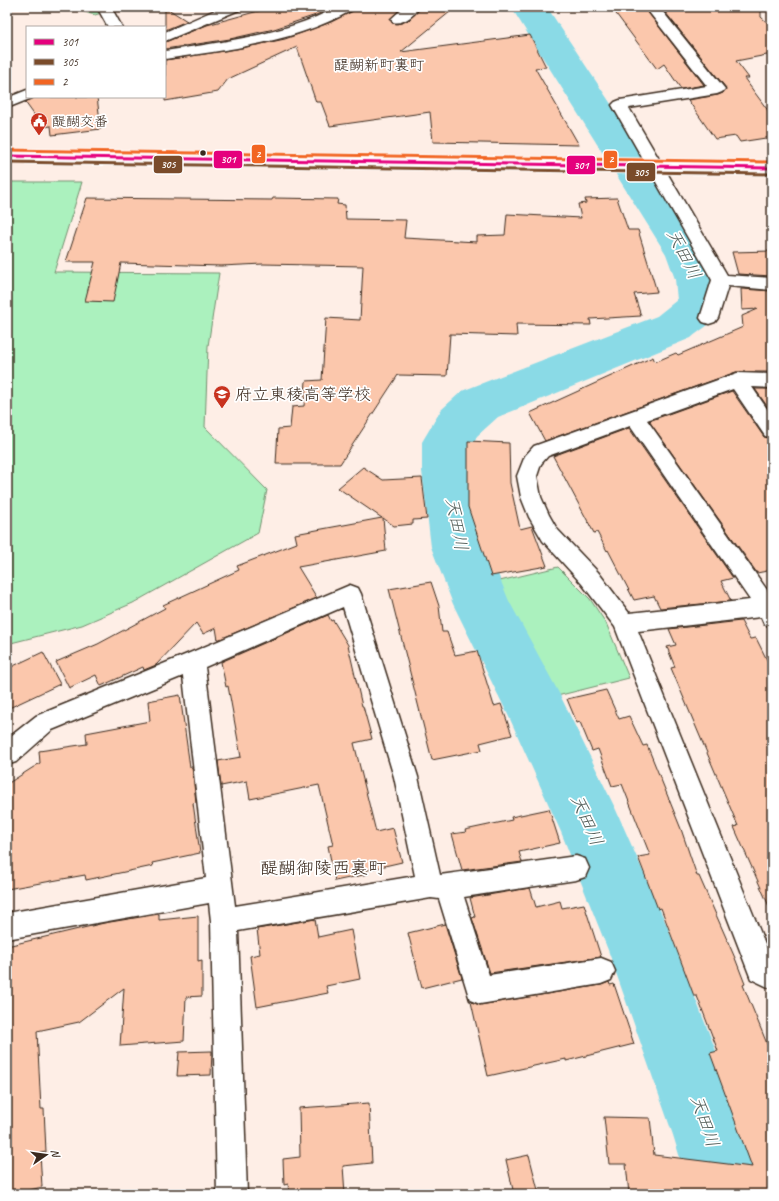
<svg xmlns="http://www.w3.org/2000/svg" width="779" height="1201" font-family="Caveat,'Klee One',sans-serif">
	<rect width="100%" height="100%" fill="#feeee6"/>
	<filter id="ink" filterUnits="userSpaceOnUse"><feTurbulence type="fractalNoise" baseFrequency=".025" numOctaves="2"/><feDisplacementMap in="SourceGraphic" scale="8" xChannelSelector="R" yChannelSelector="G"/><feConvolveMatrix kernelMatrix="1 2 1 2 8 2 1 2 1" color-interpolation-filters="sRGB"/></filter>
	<g filter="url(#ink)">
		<path fill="#abf1be" stroke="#738e6e" d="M72,7H122L95,15L74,9Z
			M7,182H82L54,272L219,273L208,346L205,427L267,490L258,533L133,603L82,625L7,644Z
			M558,567L590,599L606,623L629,678L549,698L483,585Z"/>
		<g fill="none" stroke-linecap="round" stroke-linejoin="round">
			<path fill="#8adae6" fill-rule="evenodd" d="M511,7H547L710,254C720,272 731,298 717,316C711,324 699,331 691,338L498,417L477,436L474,442V471L487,547L509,601L560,695L616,810L667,926L749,1135L769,1194H691L673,1135L608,950L561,832L510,719L453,604L431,547L422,471V442L441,410L462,391L657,316L677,300L675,279L666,254Z"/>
		</g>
		<path fill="#fbc7ac" stroke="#3b2a1e" d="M165,7L187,21L165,30Z
			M273,7H334L316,15L274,29L230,39L165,49V42L207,25Z
			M355,7H402L390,19L392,23L397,24L409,20L421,7H456L401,52L530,35L546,67L535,68L579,145L433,142L430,112L330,126L321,102H316L297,47L228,79L218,92L165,101V60L237,49L285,39L331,22L353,11Z
			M611,7H644L704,85L681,89L664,64L657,69Z
			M661,7H761V17L772,27V54L736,61L749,78H744L772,116V137L740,142L736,136L715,139L688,100L718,95L723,93L726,88Z
			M34,97H97L101,129L52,135L51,126L43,127L25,102Z
			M87,198L272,200L273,198L338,199L337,204L345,205L346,219L406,220L404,238L477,242V236L505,235L507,214L581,218L578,204L586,203L585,199L617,198L628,230H638L657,292L634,294L641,316L590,319L591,325L516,324L517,336L450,334L447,376L398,375L340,464H276L278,429L290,428L292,407L304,406L306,381L322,380L326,318L360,320L363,266L263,264L221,266L121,263L113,302L85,301L95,262H66Z
			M772,251V276L738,274L732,252Z
			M741,289L772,291V372H736L545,441L530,413L653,357L655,362L676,353L678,355L743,327L742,316L758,309L742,310Z
			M755,389H772V413Z
			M732,391L764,437L772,439V570L757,573L649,421Z
			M629,428L733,578L721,581L731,601L660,608L654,596L634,600L608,550L607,551L597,532L594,533L553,456Z
			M468,441L509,443L510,483L520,529L532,526L547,566L491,576L468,507Z
			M363,467L383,480L422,478L427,519L413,520V524L394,526L383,518L386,551L298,567L317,598L218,640L216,628L203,634L196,623L156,665L144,670L143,667L101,686L96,675L69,688L56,662L98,644L165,608L163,605L239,570L237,566L297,543L295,534L382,518L338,488Z
			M431,582L439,606L442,632H447L455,655L477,651L494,706L501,704L512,735L480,743L482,750L432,760L389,589Z
			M328,615L331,621L333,620L348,645L362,706H363L372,739L354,743L376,832L393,828L402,862L367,870L368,874L335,881L328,846L333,845L319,785L250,799L247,781L221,786L218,761L241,757L228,686L226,687L221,662Z
			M741,621L750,639L756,638L772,670V913L734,827L738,826L671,668L675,667L667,647L676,645L669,629Z
			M43,652L60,684L7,709V669Z
			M606,690L619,719L629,716L643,746L647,745L681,829L697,876H699L735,958L745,984L743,985L772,1056V1194H629L626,1164H609L604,1117L650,1118L654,1155L752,1167L710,1053L718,1051L697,996H694L661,908L658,909L638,857L650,855L622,784L612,786L598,749L592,751L580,722L577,723L567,699Z
			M180,695L190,767H192L196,802L193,803L200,853L152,863L153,866L86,880L85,875L7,889V784L40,763L39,751L87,744L86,733L150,721L148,701Z
			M549,809L560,843L519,852L522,862L462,870L452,834L466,832L465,830L512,820L511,817Z
			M530,888L536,907L560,901L562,908L584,904L601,957L490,973L472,918L475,917L470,898Z
			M159,914V920L198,916V961L202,960V996L186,997L184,1041L120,1046L124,988L79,1022L37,1031L41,1109H44L46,1152L40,1153L42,1187L14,1194H7V946L104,923Z
			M315,919L318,937L351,930L360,979L326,986L328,993L257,1007L250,956L260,954L257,929Z
			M445,924L462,978L422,988L408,933Z
			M609,982L610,985L614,984L634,1044L566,1061V1059L488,1076L471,1002L480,1005L601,985Z
			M212,1051L211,1075L177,1076L179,1052Z
			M369,1103L372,1163L343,1166L345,1194H289L288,1184L284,1185L283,1159L300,1157L299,1108Z
			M529,1155L539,1194H514L506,1160Z"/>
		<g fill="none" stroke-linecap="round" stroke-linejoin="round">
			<g stroke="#3b2a1e" stroke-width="3">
				<path id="minor" d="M97,7H111L122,27H108Z
					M222,7H241L239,10L165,41V32Z
					M337,7H354L352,10C296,42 227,50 165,59V51C222,42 285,35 337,7Z
					M404,7H420C414,15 403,25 393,22L391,19Z
					M645,7H659L725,89L722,92L717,94L629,108L727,275L772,278V290L728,286L718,318L715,322L709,324L703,322L700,318L712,280L612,105L615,102L620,100L707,86Z
					M27,90V97H33L32,98L7,108V98Z
					M737,373L772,374V388L752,387L772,416V438L765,436L733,389L647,420L772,597V627L764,624L761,617L638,631L772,961V989L751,979L615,627L582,584L543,541L529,517L521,497L517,476L525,456L534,446ZM630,426L750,600L629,613L598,572L557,529L549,515L541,497L537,476L541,464L548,456Z
					M350,585L358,588L361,594L418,777L440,875L576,856L585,859L589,868L585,877L576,880L464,897L489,975L601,958L611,962L615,971L611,980L601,984L480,1004L470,1000L439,899L431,898L238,931L247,1194H217L211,921L209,903L7,939V913L206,878L183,676L52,730L16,762L7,765V739L36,716L185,655ZM343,607L394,777L415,876L235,906L205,667Z"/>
			</g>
			<g stroke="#3b2a1e" stroke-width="3">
				<path id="primary" d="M7,151L772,163V173L7,161Z"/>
			</g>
			<use href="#minor" fill="#fff" fill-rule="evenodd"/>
			<use href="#primary" fill="#fff" fill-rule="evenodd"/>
			<g stroke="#fff" stroke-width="5">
				<path id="bus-1" d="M7,156L772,168"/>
			</g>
			<g stroke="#fff" stroke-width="5">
				<path id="bus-2" d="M7,162L772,174"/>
			</g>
			<g stroke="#fff" stroke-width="5">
				<path id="bus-3" d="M7,150L772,162"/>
			</g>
			<use href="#bus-1" stroke="#e5007d" stroke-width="3"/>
			<use href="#bus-2" stroke="#7a4b2a" stroke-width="3"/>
			<use href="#bus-3" stroke="#f26522" stroke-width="3"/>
		</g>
	</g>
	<defs>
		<g id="civic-pin" transform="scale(0.9)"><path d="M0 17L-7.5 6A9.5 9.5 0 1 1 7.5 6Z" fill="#c8321e" stroke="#fff"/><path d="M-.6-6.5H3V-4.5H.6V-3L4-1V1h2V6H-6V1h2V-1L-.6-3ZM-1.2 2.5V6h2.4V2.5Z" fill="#fff"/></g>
		<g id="school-pin" transform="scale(0.9)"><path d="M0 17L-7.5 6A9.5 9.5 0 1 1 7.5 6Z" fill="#c8321e" stroke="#fff"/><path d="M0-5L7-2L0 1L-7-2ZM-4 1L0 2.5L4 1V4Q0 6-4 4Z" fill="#fff"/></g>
	</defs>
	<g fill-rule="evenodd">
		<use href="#civic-pin" x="39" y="121"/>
		<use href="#school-pin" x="222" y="394"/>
	</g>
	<circle fill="#3b2a1e" stroke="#fff" stroke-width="1.5" cx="203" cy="153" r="3.5"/>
	<g text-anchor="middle" stroke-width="3.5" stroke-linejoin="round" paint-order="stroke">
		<g font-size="14" fill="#3b2a1e" stroke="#fff" text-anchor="start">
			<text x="52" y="126">醍醐交番</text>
		</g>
		<g font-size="15" fill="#3b2a1e" stroke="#fff">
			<text x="379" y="70">醍醐新町裏町</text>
		</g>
		<g font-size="17" fill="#3b2a1e" stroke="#fff" text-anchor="start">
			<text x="235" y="400">府立東稜高等学校</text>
		</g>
		<g font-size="18" font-style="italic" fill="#535f5a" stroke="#fff">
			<text transform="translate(684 254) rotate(63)" y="6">天田川</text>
			<text transform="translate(457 524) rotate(79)" y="6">天田川</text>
			<text transform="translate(587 820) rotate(66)" y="6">天田川</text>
			<text transform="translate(705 1121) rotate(71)" y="6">天田川</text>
		</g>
		<g font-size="18" fill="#3b2a1e" stroke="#fff">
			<text x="323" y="874">醍醐御陵西裏町</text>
		</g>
	</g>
	<g stroke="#fff" stroke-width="1.5">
		<rect x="251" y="144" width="15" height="20" rx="4" fill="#f26522"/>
		<rect x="213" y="150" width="30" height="19" rx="4" fill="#e5007d"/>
		<rect x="603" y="150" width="15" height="19" rx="4" fill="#f26522"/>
		<rect x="153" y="155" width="30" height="19" rx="4" fill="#7a4b2a"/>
		<rect x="566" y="155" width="30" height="20" rx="4" fill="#e5007d"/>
		<rect x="626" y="162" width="30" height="20" rx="4" fill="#7a4b2a"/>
	</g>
	<g font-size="11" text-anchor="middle" font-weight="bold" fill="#fff">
		<text x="258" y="158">2</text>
		<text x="228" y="163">301</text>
		<text x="611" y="163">2</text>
		<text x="168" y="168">305</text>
		<text x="581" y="169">301</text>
		<text x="641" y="176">305</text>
	</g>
	<rect width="779" height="1201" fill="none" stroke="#fff" stroke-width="24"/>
	<rect x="12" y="12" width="755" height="1177" fill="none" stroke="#3b2a1e" stroke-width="1.5" filter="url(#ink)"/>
	<rect x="26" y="26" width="140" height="72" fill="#ffffff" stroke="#b1aaa5"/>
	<rect x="34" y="39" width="20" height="6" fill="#e5007d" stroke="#b1aaa5"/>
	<text x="62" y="46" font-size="12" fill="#3b2a1e">301</text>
	<rect x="34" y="59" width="20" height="6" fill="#7a4b2a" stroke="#b1aaa5"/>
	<text x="62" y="66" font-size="12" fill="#3b2a1e">305</text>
	<rect x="34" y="79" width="20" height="6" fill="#f26522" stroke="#b1aaa5"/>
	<text x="62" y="86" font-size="12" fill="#3b2a1e">2</text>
	<g transform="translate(46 1155) rotate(77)" stroke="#ffffff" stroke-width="3" paint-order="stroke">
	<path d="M0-3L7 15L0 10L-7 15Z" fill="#3b2a1e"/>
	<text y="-6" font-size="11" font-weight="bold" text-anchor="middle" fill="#3b2a1e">N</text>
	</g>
</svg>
